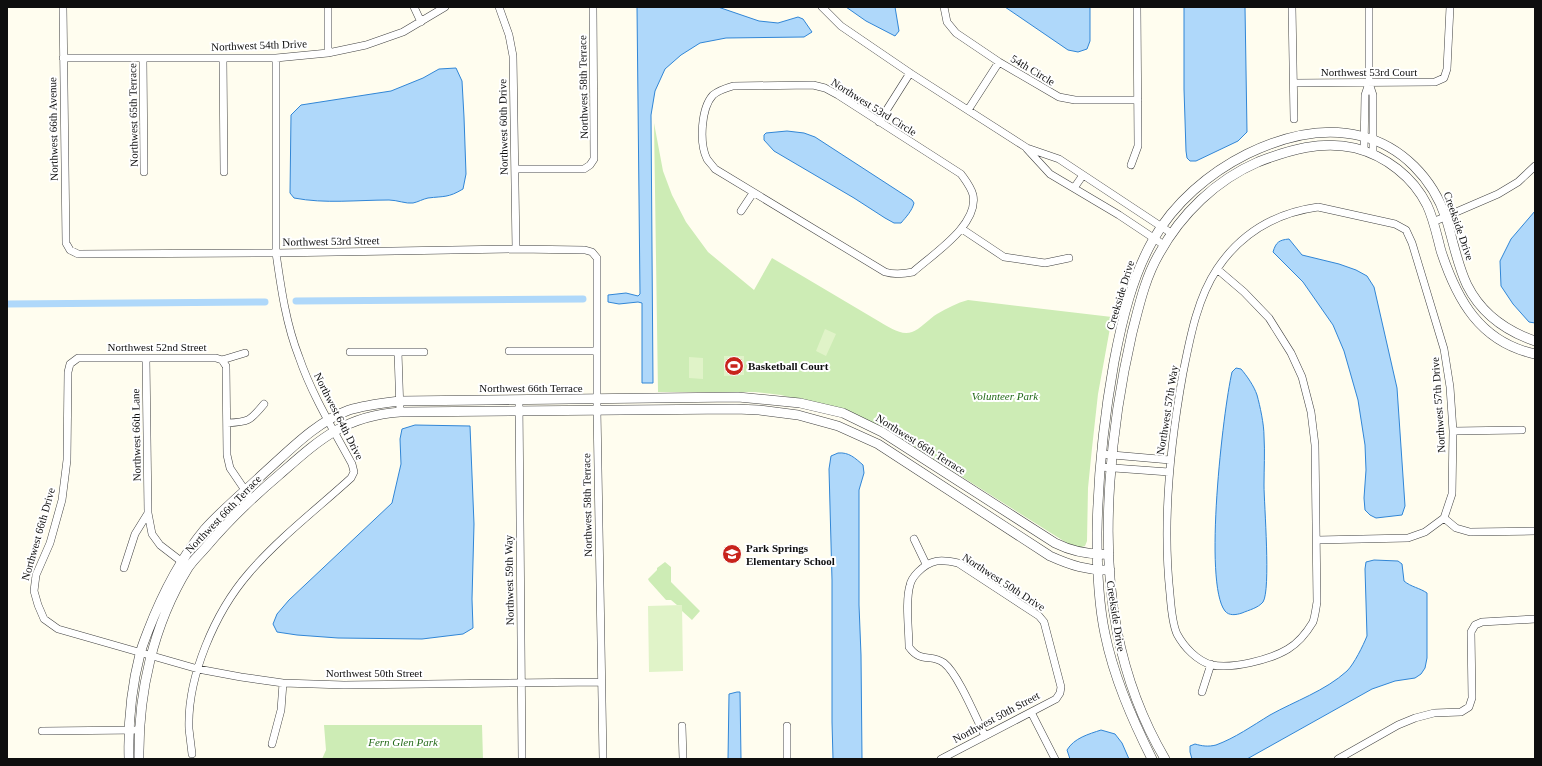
<svg xmlns="http://www.w3.org/2000/svg" width="1542" height="766" font-family="'Times New Roman',serif">
	<rect width="100%" height="100%" fill="#fffdef"/>
	<path fill="#cdecb5" d="M654,123L663,171L672,195L686,222L708,252L754,290L772,258L880,322C889,327 901,336 912,332C919,330 930,318 937,314C947,308 957,303 968,300L1112,317L1098,394L1092,448L1088,488L1087,541L1085,546L1079,548L1070,545L883,427L851,413L781,395L755,392H658Z
		M665,562L671,567V582L700,611L692,620L682,611V605H677L671,600H666L649,581L648,579L657,570V568Z
		M324,725H482L483,759H322L326,750Z"/>
	<path fill="#e0f3c8" d="M825,329L836,334L826,356L816,351Z
		M724,356H744V375L724,376Z
		M689,357L703,358V379L689,378Z
		M682,605L683,671L649,672L648,606Z"/>
	<path fill="#afd8fa" stroke="#3186d6" d="M637,7H718L759,21L778,23L798,17L803,19L812,32L804,37L726,38L700,43L681,55L665,69L655,91L651,115L653,383H642V303L638,302L619,304L608,302V295L626,293L638,296L640,294Z
		M846,7H895L899,31L895,36L866,21Z
		M1005,7H1090V41L1087,49L1078,52L1068,50Z
		M1184,7H1245L1247,132L1238,141L1196,161H1190L1187,158L1186,151L1184,89Z
		M456,68L462,81L464,117L466,174L463,189C448,198 444,196 428,198C423,199 418,202 413,203C406,204 397,200 389,200C357,200 325,204 294,198L290,193L291,115L301,105L391,91L423,78L439,69Z
		M787,131L804,133L815,137L912,200L914,203C912,211 906,217 901,223H894L885,218L854,198L774,151L764,140V135L766,133Z
		M1535,211V323L1529,322L1513,304L1501,286L1500,261L1511,239Z
		M1289,239L1302,255L1339,264L1356,270L1367,276L1374,287L1397,388L1405,506L1402,515L1376,518L1370,515L1365,510L1364,498L1366,470L1365,445L1358,400L1344,351L1333,325L1303,282L1273,252C1276,242 1279,240 1289,239Z
		M1236,368L1241,369C1247,376 1254,386 1257,395C1260,406 1264,424 1264,436C1265,452 1264,469 1264,485C1264,504 1271,590 1263,602C1258,608 1249,610 1242,613C1236,615 1229,616 1225,611C1203,583 1223,411 1232,372Z
		M415,425L470,426L474,524L472,599L473,628L463,634L422,639L338,638L297,635L277,632L273,624L277,614L289,600L392,503L401,464L400,439L402,429Z
		M838,453C849,452 855,458 863,465L864,473L859,490V605L861,655L862,759H833L832,722V580L829,469L831,456Z
		M1374,560L1398,561L1402,564L1404,581C1411,587 1420,588 1427,593V658L1425,668L1421,674L1415,678L1395,681L1372,689L1247,759H1192L1190,752V746L1195,744C1202,746 1208,747 1216,745C1235,738 1252,726 1270,715C1295,701 1325,691 1347,671C1354,664 1363,646 1367,636L1365,569L1366,562Z
		M737,692H740L741,759H728L729,694Z
		M1101,730L1115,734L1122,743L1129,759H1070L1067,750C1074,738 1089,734 1101,730Z"/>
	<g fill="none" stroke-linecap="round" stroke-linejoin="round">
		<path stroke="#afd8fa" stroke-width="7" d="M296,301L583,299
			M7,304L265,302"/>
		<g stroke="#414141" stroke-width="8">
			<path id="minor" d="M63,7L66,243L70,250L78,254L276,253L516,249L585,250L592,252L597,258V410L603,759
				M328,7V53
				M414,7L421,22
				M499,7L509,35L513,56L516,249
				M822,7L841,26L910,73L1027,148L1059,159L1171,233
				M944,7L947,22L956,33L999,62L1059,97L1075,100H1138
				M1292,7L1294,119
				M63,58H276L328,53L366,45L403,32L445,7
				M143,58L144,172
				M223,58L224,172
				M1294,83L1435,82L1444,78L1447,69L1450,7
				M1369,83L1373,95V154
				M813,85L825,88L838,95L961,174C966,181 971,187 973,195C979,225 933,254 913,272C903,274 895,275 885,272L715,169C713,166 709,162 707,159C699,143 701,108 713,95C719,90 726,88 733,86Z
				M968,110L999,62
				M879,122L910,73
				M1027,149L1050,174L1119,215L1164,245
				M1364,151L1365,95L1369,83V7
				M1131,165L1138,146L1137,7
				M515,169H584L590,165L594,159L593,7
				M1074,188L1083,175
				M741,211L753,193
				M1433,222L1498,194L1518,182L1535,166
				M962,229L1004,257L1045,263L1069,258
				M1217,269L1244,292L1269,318L1291,353L1302,377L1311,412L1315,445L1317,602C1316,608 1315,616 1313,622C1307,632 1298,643 1288,649C1270,660 1232,669 1212,665C1197,661 1184,647 1177,634C1172,623 1171,606 1170,594C1162,520 1170,445 1183,373C1190,338 1197,299 1217,269C1241,233 1275,213 1318,207L1395,224L1406,230L1412,243L1444,349L1450,387L1453,431L1452,494L1444,518L1425,532L1408,538L1317,540
				M509,351H597
				M350,352H424
				M398,352L400,412
				M245,353L222,360L216,358H78L70,364L68,372L67,460L62,500L50,543L36,575L34,591L38,605L44,619L58,629L198,669L241,677L283,683L344,685L601,682
				M222,360L226,366L227,455L230,468L251,499
				M519,400L522,759
				M227,423C249,422 250,421 264,404
				M1453,431L1522,430
				M1101,454L1170,460
				M1100,467L1169,472
				M148,513L152,534L160,545L186,565
				M1444,518L1456,528L1470,532L1535,531
				M914,539L926,564
				M124,568L135,534L148,513L146,358
				M1202,692L1211,664
				M1031,712L1055,759
				M682,726L683,759
				M787,726V759
				M42,731L138,730
				M272,744L281,710L283,683
				M192,754C191,746 190,737 189,729C187,677 215,612 249,573C279,538 317,509 351,478L354,472L352,464C333,429 312,395 299,357C286,324 281,288 276,253V58
				M941,759L1056,699L1060,693L1061,687L1044,622L1039,616L958,563C941,559 931,559 918,572C915,575 911,580 910,585C905,601 909,630 909,647C921,664 931,653 944,663C958,674 976,718 985,736
				M1338,759L1398,725L1415,718L1434,713L1461,712L1469,707L1472,698L1471,632L1475,625L1482,622L1535,619"/>
		</g>
		<g stroke="#414141" stroke-width="10">
			<path id="tertiary" d="M129,759C128,724 131,689 140,654C142,646 145,639 148,631C162,595 180,559 205,529C223,509 245,491 264,473C290,450 316,422 349,410C365,405 383,403 399,401L738,397L800,403L843,413L882,432L1055,543C1073,552 1089,555 1109,554
				M139,759C138,693 153,625 188,568C193,560 200,554 206,547C228,521 253,497 279,475C319,440 344,416 400,412L736,409L759,410L798,415L838,426L878,444L1050,556C1070,565 1088,571 1110,570
				M1152,759C1132,719 1114,678 1105,634C1098,601 1097,566 1097,533C1098,475 1104,418 1114,362C1122,320 1132,277 1153,240C1174,203 1209,173 1247,154C1282,137 1322,126 1361,136C1402,146 1433,179 1446,218C1453,240 1457,264 1467,285C1481,313 1506,331 1535,341
				M1165,759C1142,720 1126,676 1117,631C1099,539 1111,425 1132,333C1139,306 1145,278 1159,254C1181,214 1216,180 1258,162C1289,150 1322,140 1355,148C1386,156 1413,177 1427,205C1434,220 1437,236 1441,251C1457,300 1480,342 1535,354"/>
		</g>
		<use href="#minor" stroke="#fff" stroke-width="7"/>
		<use href="#tertiary" stroke="#fff" stroke-width="9"/>
	</g>
	<defs>
		<g id="stadium-disc" transform="scale(1)"><circle r="9.5" fill="#c8231c" stroke="#fff"/><path d="M0-5a6.5 5 0 1 0 0 10a6.5 5 0 1 0 0-10ZM-3.5-1.8h7v3.6h-7Z" fill="#fff"/></g>
		<g id="school-disc" transform="scale(1)"><circle r="9.5" fill="#c8231c" stroke="#fff"/><path d="M0-5L7-2L0 1L-7-2ZM-4 1L0 2.5L4 1V4Q0 6-4 4Z" fill="#fff"/></g>
	</defs>
	<g fill-rule="evenodd">
		<use href="#stadium-disc" x="734" y="366"/>
		<use href="#school-disc" x="732" y="554"/>
	</g>
	<g text-anchor="middle" stroke-width="4" stroke-linejoin="round" paint-order="stroke">
		<g font-size="11" fill="#0e0e0e" stroke="#fff">
			<text transform="translate(259 45) rotate(-2)" y="4">Northwest 54th Drive</text>
			<text transform="translate(1033 70) rotate(31)" y="4">54th Circle</text>
			<text x="1369" y="76">Northwest 53rd Court</text>
			<text transform="translate(583 87) rotate(-91)" y="4">Northwest 58th Terrace</text>
			<text transform="translate(874 107) rotate(32)" y="4">Northwest 53rd Circle</text>
			<text transform="translate(133 115) rotate(-91)" y="4">Northwest 65th Terrace</text>
			<text transform="translate(503 127) rotate(-91)" y="4">Northwest 60th Drive</text>
			<text transform="translate(53 129) rotate(-91)" y="4">Northwest 66th Avenue</text>
			<text transform="translate(1459 226) rotate(71)" y="4">Creekside Drive</text>
			<text transform="translate(331 241) rotate(-1)" y="4">Northwest 53rd Street</text>
			<text transform="translate(1120 295) rotate(-73)" y="4">Creekside Drive</text>
			<text x="157" y="351">Northwest 52nd Street</text>
			<text x="531" y="392">Northwest 66th Terrace</text>
			<text transform="translate(1438 405) rotate(-94)" y="4">Northwest 57th Drive</text>
			<text transform="translate(1167 410) rotate(-81)" y="4">Northwest 57th Way</text>
			<text transform="translate(339 416) rotate(63)" y="4">Northwest 64th Drive</text>
			<text transform="translate(136 435) rotate(-91)" y="4">Northwest 66th Lane</text>
			<text transform="translate(921 444) rotate(32)" y="4">Northwest 66th Terrace</text>
			<text transform="translate(587 505) rotate(-91)" y="4">Northwest 58th Terrace</text>
			<text transform="translate(223 514) rotate(-46)" y="4">Northwest 66th Terrace</text>
			<text transform="translate(38 534) rotate(-74)" y="4">Northwest 66th Drive</text>
			<text transform="translate(509 580) rotate(-91)" y="4">Northwest 59th Way</text>
			<text transform="translate(1004 582) rotate(33)" y="4">Northwest 50th Drive</text>
			<text transform="translate(1116 616) rotate(81)" y="4">Creekside Drive</text>
			<text x="374" y="677">Northwest 50th Street</text>
			<text transform="translate(996 717) rotate(-28)" y="4">Northwest 50th Street</text>
		</g>
		<g font-size="11" font-weight="bold" fill="#0e0e0e" stroke="#fff" text-anchor="start">
			<text x="748" y="370">Basketball Court</text>
			<text x="746" y="552">Park Springs<tspan x="746" dy="13">Elementary School</tspan></text>
		</g>
		<g font-size="11" font-style="italic" fill="#236a19" stroke="#fff">
			<text x="1005" y="400">Volunteer Park</text>
			<text x="403" y="746">Fern Glen Park</text>
		</g>
	</g>
	<rect width="1542" height="766" fill="none" stroke="#0e0e0e" stroke-width="16"/>
</svg>
